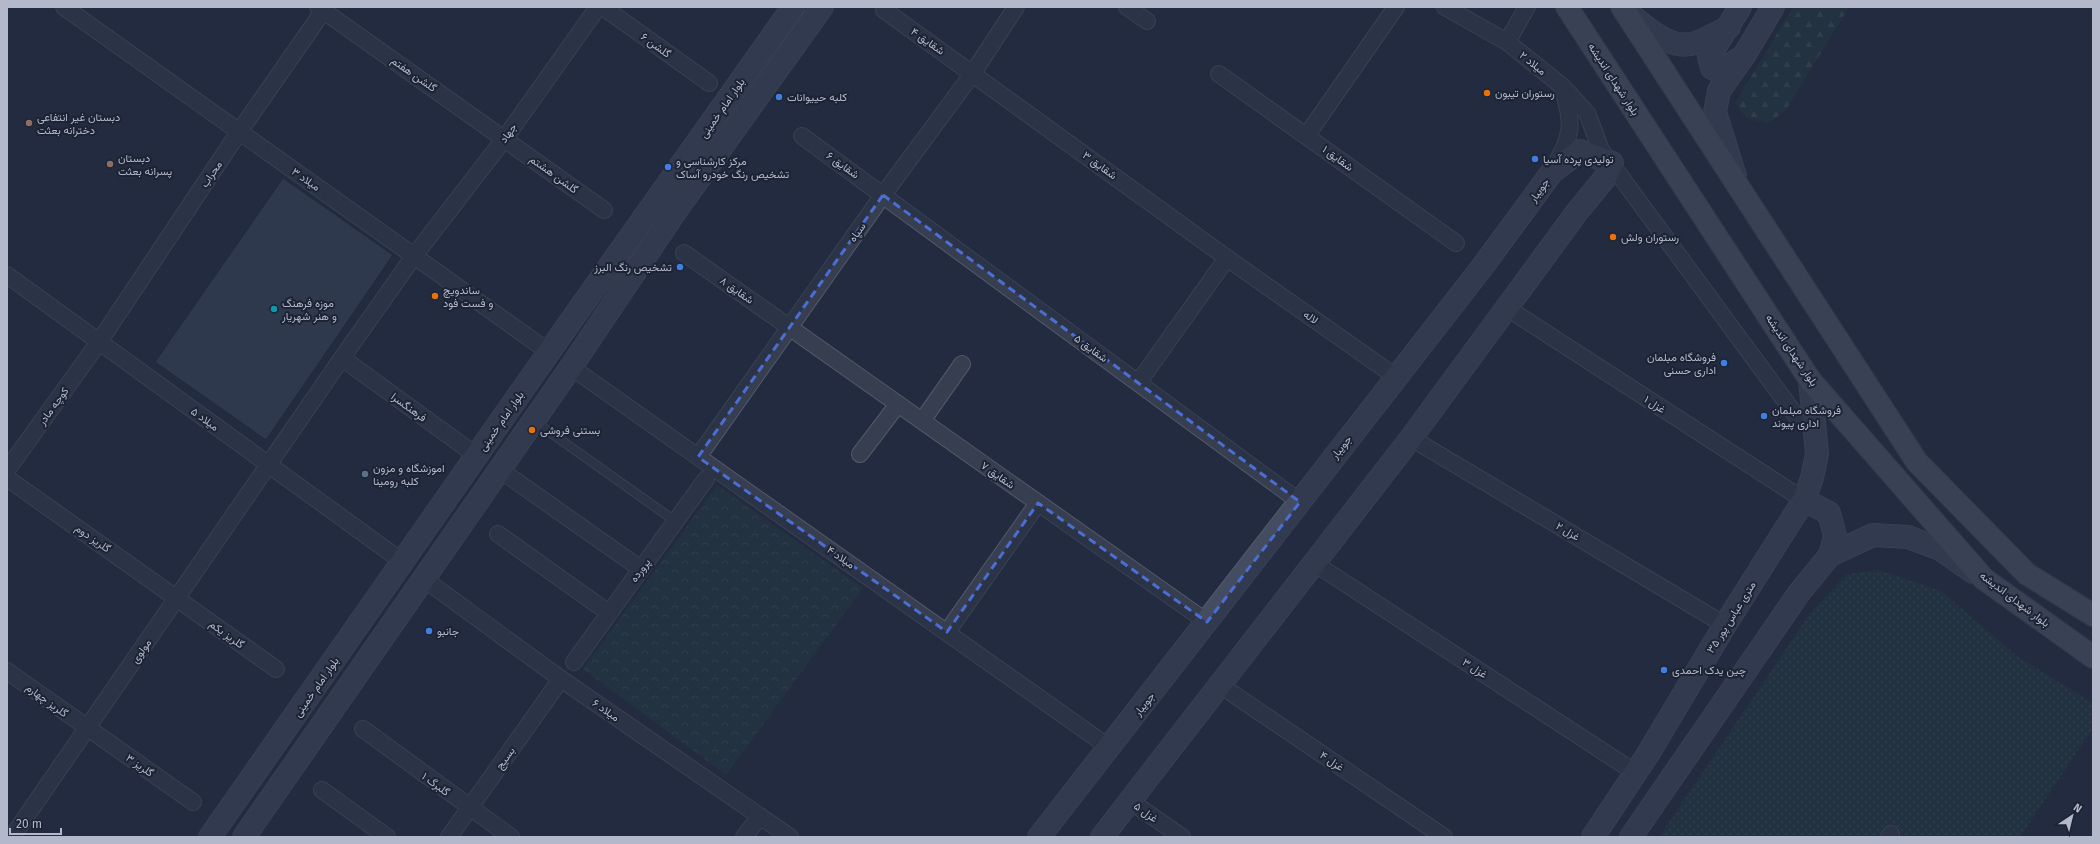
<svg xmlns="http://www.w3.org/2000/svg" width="2100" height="844" font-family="'Fira Sans',Vazirmatn,sans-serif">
	<defs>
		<pattern id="forest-firs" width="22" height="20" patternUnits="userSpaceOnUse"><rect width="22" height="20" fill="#253a40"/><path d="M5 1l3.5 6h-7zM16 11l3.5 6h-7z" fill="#42545a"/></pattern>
		<pattern id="park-crowns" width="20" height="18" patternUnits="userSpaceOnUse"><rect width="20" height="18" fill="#253a40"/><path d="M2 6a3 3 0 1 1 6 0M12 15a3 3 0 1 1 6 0" fill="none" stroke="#42545a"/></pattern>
		<pattern id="garden-dots" width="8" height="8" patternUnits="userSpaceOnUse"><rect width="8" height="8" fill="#253a40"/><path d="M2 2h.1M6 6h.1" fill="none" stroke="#42545a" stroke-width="1.8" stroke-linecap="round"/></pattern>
	</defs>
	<rect width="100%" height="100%" fill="#222b3f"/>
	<path fill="url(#forest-firs)" d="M1793,7H1849L1786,110L1769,123L1747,119L1735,103Z"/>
	<path fill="url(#park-crowns)" d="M717,485L863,588L726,775L583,669Z"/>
	<path fill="url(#garden-dots)" d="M1879,570L1940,590L2017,656L2093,703V728L2020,837H1659L1811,612L1847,574Z"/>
	<path fill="#3e495e" stroke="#1e2536" d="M283,178L393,255L266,440L155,362Z"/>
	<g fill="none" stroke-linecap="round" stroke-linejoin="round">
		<g stroke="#52596a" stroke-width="10">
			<path id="lane" d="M534,421L675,521"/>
		</g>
		<g stroke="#52596a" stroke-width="18">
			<path id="street" d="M64,7L549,352
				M318,7L604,210
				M603,7L709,83
				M1127,7L1147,21
				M1445,7L1507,42L1562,86L1587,113L1601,150L1797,417
				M884,10L1227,258L1396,377
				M1507,42L1527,7
				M1219,74L1456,243
				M1307,135L1396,7
				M802,136L1300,502
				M1554,168C1573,131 1573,128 1563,88
				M684,253L1207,622
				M7,275L403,562
				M1507,308L1804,500
				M342,358L477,456
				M571,367L1110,748
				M1138,383L1227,258
				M922,421L962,364
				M1411,438L1725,625
				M860,454L898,404
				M698,457L883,195L973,73L1016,7
				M7,470L99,342L239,132L326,7
				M500,470L641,569
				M7,478L276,669
				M498,534L609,613
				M1314,563L1636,773
				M424,579L561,679L790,837
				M947,632L1038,503
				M574,662L706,479
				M7,671L193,802
				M1220,685L1444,837
				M363,729L511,837
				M322,790L387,837
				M1130,801L1182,837
				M12,837L342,358L414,256L505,138L598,7
				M449,837L561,679
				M744,837L760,816
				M1889,837L1891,834"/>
		</g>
		<g stroke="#52596a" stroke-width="24">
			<path id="secondary" d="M1627,12C1646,27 1671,53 1698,42C1708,38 1719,32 1729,27
				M1739,59L1720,72L1712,68L1709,57L1740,7
				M1735,176L1715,112L1719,91L1745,54L1773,7
				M1830,555L1873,535L1908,537L1940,549L1973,572
				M210,837L549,352L793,7
				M244,837L571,367L675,212L822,7
				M1039,837L1483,266L1552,172L1580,151L1612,163L1604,179L1577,212L1411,438L1102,837
				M1593,837L1648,754L1725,625L1804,500L1812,478L1817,454L1810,380
				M1631,837L1799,593L1830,555L1835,536L1829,513L1804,500"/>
		</g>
		<g stroke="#404758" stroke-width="24">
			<path id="primary" d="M1567,7L1810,380L1984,579L2093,657
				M1622,7L1917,462L2027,574L2093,615"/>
		</g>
		<use href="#lane" stroke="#373e4f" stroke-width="8"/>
		<use href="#street" stroke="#373e4f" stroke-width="16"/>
		<use href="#secondary" stroke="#444c62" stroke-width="22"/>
		<use href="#primary" stroke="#555d6f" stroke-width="22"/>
	</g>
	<path d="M0 0H2100V844H0ZM883,195L1300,502L1207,622L1038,503L947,632L698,457Z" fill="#222b3f" fill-opacity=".55" fill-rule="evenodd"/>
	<path fill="none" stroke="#4a6ed4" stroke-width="3" stroke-dasharray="8 5" stroke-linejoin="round" d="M883,195L1300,502L1207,622L1038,503L947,632L698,457Z"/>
	<g fill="#e8710a" stroke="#1c2334" stroke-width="1.5">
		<circle cx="1487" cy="93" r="4"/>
		<circle cx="1613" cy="237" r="4"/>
		<circle cx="435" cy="296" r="4"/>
		<circle cx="532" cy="430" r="4"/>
	</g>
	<g fill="#3f7fe0" stroke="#1c2334" stroke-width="1.5">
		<circle cx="779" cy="97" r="4"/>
		<circle cx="1535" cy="159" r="4"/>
		<circle cx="668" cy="167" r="4"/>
		<circle cx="680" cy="267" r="4"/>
		<circle cx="1724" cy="363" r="4"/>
		<circle cx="1764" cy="416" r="4"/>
		<circle cx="429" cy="631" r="4"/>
		<circle cx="1664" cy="670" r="4"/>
	</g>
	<g fill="#8d6e63" stroke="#1c2334" stroke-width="1.5">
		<circle cx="29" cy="123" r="4"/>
		<circle cx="110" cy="164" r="4"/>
	</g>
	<circle fill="#0f9aa8" stroke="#1c2334" stroke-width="1.5" cx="274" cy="309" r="4"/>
	<circle fill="#5c6f8a" stroke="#1c2334" stroke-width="1.5" cx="365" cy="474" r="4"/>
	<g text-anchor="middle" stroke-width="4" stroke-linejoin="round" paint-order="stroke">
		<g font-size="11" fill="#b3b9ca" stroke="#1c2334">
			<text transform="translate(928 41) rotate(35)" y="4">شقایق ۴</text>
			<text transform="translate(656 45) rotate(36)" y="4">گلشن ۶</text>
			<text transform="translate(1533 63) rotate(39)" y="4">میلاد ۲</text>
			<text transform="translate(414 74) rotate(35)" y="4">گلشن هفتم</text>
			<text transform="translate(1614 79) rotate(57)" y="4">بلوار شهدای اندیشه</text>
			<text transform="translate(722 108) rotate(-55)" y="4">بلوار امام خمینی</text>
			<text transform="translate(508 133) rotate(-54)" y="4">جهاد</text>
			<text transform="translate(1338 158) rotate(36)" y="4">شقایق ۱</text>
			<text transform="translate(843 165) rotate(36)" y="4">شقایق ۶</text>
			<text transform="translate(1100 165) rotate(36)" y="4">شقایق ۳</text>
			<text transform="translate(211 174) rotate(-56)" y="4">محراب</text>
			<text transform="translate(554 174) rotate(36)" y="4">گلشن هشتم</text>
			<text transform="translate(306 179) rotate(35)" y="4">میلاد ۳</text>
			<text transform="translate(1539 190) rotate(-54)" y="4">جویبار</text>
			<text transform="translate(857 232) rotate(-55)" y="4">سپاه</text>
			<text transform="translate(737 290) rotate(35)" y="4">شقایق ۸</text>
			<text transform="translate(1311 317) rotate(35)" y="4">لاله</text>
			<text transform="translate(1091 348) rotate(36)" y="4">شقایق ۵</text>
			<text transform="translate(1792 350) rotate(56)" y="4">بلوار شهدای اندیشه</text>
			<text transform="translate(1655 404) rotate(33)" y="4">غزل ۱</text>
			<text transform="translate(53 406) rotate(-54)" y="4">کوچه مادر</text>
			<text transform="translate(409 407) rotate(36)" y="4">فرهنگسرا</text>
			<text transform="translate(205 419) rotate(36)" y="4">میلاد ۵</text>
			<text transform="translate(501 421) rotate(-55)" y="4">بلوار امام خمینی</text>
			<text transform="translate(1341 447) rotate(-52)" y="4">جویبار</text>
			<text transform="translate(998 475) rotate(35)" y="4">شقایق ۷</text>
			<text transform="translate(1568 531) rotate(31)" y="4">غزل ۲</text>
			<text transform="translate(93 538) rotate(35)" y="4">گلریز دوم</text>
			<text transform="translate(841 557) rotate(35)" y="4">میلاد ۴</text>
			<text transform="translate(640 570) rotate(-54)" y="4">پرورده</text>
			<text transform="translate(2015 599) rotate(37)" y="4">بلوار شهدای اندیشه</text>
			<text transform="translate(1731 617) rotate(-58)" y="4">۳۵ متری عباس پور</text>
			<text transform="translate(227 634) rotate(36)" y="4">گلریز یکم</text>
			<text transform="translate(141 651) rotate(-55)" y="4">مولوی</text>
			<text transform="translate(1475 668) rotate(33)" y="4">غزل ۳</text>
			<text transform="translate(316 687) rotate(-55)" y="4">بلوار امام خمینی</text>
			<text transform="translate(47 700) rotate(36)" y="4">گلریز چهارم</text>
			<text transform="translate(1144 704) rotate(-52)" y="4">جویبار</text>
			<text transform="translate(606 710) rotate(35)" y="4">میلاد ۶</text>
			<text transform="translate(505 758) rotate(-54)" y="4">بسیج</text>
			<text transform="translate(1332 761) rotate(34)" y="4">غزل ۴</text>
			<text transform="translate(140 765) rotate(35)" y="4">گلریز ۳</text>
			<text transform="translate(436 784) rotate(36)" y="4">گلبرگ ۱</text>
			<text transform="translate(1146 812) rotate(35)" y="4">غزل ۵</text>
		</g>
		<g font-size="11" fill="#b3b9ca" stroke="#1c2334" text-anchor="start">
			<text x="1495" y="97">رستوران تیبون</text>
			<text x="787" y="101">کلبه حییوانات</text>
			<text x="37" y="121">دبستان غیر انتفاعی<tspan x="37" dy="13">دخترانه بعثت</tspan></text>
			<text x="118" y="162">دبستان<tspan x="118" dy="13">پسرانه بعثت</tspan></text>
			<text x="1543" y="163">تولیدی پرده آسیا</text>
			<text x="676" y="165">مرکز کارشناسی و<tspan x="676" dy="13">تشخیص رنگ خودرو آساک</tspan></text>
			<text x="1621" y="241">رستوران ولش</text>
			<text x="672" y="271" text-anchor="end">تشخیص رنگ البرز</text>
			<text x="443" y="294">ساندویچ<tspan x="443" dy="13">و فست فود</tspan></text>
			<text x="282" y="307">موزه فرهنگ<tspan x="282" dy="13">و هنر شهریار</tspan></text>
			<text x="1716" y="361" text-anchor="end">فروشگاه مبلمان<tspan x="1716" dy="13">اداری حسنی</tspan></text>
			<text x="1772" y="414">فروشگاه مبلمان<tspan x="1772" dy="13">اداری پیوند</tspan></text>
			<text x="540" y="434">بستنی فروشی</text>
			<text x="373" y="472">اموزشگاه و مزون<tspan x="373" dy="13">کلبه رومینا</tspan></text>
			<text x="437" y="635">جانبو</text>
			<text x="1672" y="674">چین یدک احمدی</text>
		</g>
	</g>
	<rect width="2100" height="844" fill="none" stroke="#b3b9ca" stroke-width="16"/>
	<g transform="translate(2072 816) rotate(35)" stroke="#1c2334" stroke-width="3" paint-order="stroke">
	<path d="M0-3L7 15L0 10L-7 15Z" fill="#b3b9ca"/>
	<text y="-6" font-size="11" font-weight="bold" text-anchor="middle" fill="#b3b9ca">N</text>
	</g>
	<path d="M10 828v6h51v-6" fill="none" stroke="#b3b9ca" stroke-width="2"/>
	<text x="16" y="828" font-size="12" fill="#b3b9ca" stroke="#1c2334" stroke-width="3" paint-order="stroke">20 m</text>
</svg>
